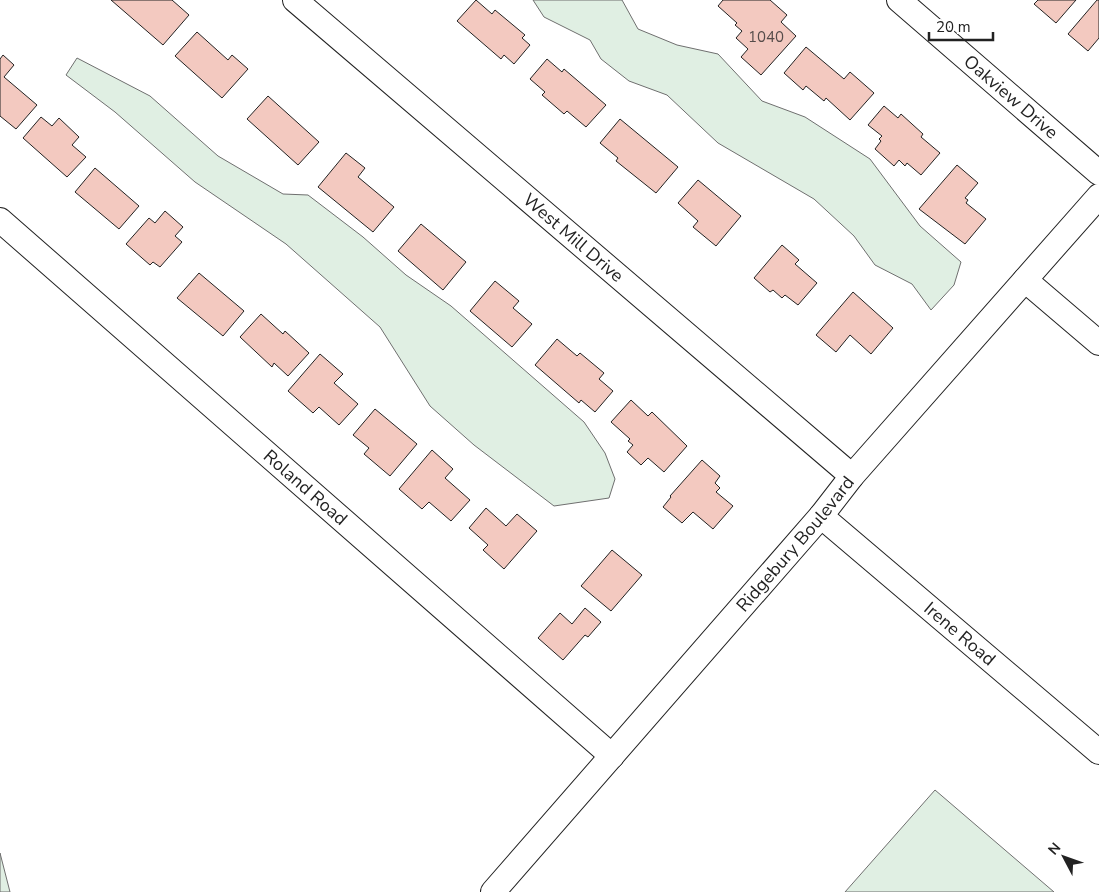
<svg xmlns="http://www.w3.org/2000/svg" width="1099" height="892" font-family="'Nunito Sans',sans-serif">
	<rect width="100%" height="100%" fill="#fff"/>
	<path fill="#e0efe3" stroke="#6f6f6f" d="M533,0H622L638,29L677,45L718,54L762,101L805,117L870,159L920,226L961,262L954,285L931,310L912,284L875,265L854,236L814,199L718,143L667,95L629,81L601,59L590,40L544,17Z
		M77,58L150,96L218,156L283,194L308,195L363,237L406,275L451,306L584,422L605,453L615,479L609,498L554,506L474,445L430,406L380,327L286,244L195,182L115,112L66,75Z
		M935,790L1054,892H845Z
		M0,853L10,892H0Z"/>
	<path fill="#f3c9c0" stroke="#222" d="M111,0H172L189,15L163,45Z
		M476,0L492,14L495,10L525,35L522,38L530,45L514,64L504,55L501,59L457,21Z
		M723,0H770L787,15L781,22L796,36L761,75L741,57L748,49L736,38L742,31L735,25L737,23L718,6Z
		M1038,0H1076L1056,23L1034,4Z
		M1097,0H1099V38L1088,51L1068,34Z
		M197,32L228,60L232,55L248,69L222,98L175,56Z
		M806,47L844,79L850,72L874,93L850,120L826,98L824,101L806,86L803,90L784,73Z
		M3,55L14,65L4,77L37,105L16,129L0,116V59Z
		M547,59L562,72L564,69L606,105L586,127L567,111L564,114L542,95L545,92L530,79Z
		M268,96L319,142L298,165L247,119Z
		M884,106L898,118L901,114L923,134L921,137L940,153L921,175L907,163L905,166L899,160L894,166L875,149L881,141L879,139L882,136L868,125Z
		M41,117L52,126L59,118L79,137L72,145L86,157L67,177L23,138Z
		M620,119L678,167L656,193L616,161L618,158L600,143Z
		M346,153L365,168L358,177L394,207L373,232L318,187Z
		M957,165L978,183L965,198L968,200L966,203L986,219L965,244L919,209Z
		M95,168L139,206L119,229L75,192Z
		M698,180L741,216L716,246L693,227L698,221L678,203Z
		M165,211L183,227L175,236L182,242L160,267L153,262L150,265L126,244L149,218L155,223Z
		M421,224L466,262L443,290L398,251Z
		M782,245L799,260L795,264L817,283L798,305L785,295L782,298L773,290L770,292L754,278Z
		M199,273L244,311L223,336L177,298Z
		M495,281L519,301L513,308L532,324L512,347L470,311Z
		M853,292L893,328L871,354L850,335L836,352L816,335Z
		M261,314L283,334L285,331L309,353L288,376L274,363L272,367L240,337Z
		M557,339L577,356L580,353L604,373L599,379L613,391L595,412L581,400L579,403L535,365Z
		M320,354L343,374L334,383L358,404L339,425L319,407L313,413L288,391Z
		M631,400L648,416L652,412L687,446L664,472L648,458L641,465L627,452L633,445L628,441L630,439L611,422Z
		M375,409L417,444L390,476L364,454L369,448L353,435Z
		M432,450L453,469L445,478L470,500L451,521L429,502L422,509L399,489Z
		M702,460L720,476L715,483L720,488L716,492L733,506L713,529L693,512L682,523L663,507L671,497L670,496Z
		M486,508L506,526L517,514L537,531L504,569L483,550L488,545L469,528Z
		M612,550L642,575L611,611L581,586Z
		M585,608L601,622L588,637L585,635L563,660L538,638L560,613L572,624Z"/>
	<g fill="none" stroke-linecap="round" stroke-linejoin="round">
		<g stroke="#222" stroke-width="26">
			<g id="minor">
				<path id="s1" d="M295,0L852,476"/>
				<path id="s2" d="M899,0L1099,173"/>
				<path id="s3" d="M0,220L612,756"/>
				<path d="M1025,280L1099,343"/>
				<path id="s4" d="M821,516L1099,752"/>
				<path id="s5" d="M493,892L821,516L852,476L1099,196"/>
			</g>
		</g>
		<use href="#minor" stroke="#fff" stroke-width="24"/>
	</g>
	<g text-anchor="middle" stroke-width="4" stroke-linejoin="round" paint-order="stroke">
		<g font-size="15" fill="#564c4a">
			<text x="766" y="42">1040</text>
		</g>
		<g font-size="18" fill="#222" stroke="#fff">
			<text dy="6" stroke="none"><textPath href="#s2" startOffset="148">Oakview Drive</textPath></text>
			<text dy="6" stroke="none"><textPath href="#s1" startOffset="366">West Mill Drive</textPath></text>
			<text dy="6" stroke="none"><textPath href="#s3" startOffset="406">Roland Road</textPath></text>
			<text dy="6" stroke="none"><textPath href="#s5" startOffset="461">Ridgebury Boulevard</textPath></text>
			<text dy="6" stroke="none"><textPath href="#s4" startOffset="182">Irene Road</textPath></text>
		</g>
	</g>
	<g transform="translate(1064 857) rotate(311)" stroke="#ffffff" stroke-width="4" paint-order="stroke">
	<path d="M0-4L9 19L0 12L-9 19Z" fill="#222222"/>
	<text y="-8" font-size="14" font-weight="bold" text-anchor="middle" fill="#222222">N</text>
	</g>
	<path d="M929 32v8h64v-8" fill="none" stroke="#222222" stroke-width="2.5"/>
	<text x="936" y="32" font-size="15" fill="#222222" stroke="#ffffff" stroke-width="4" paint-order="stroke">20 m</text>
</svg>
